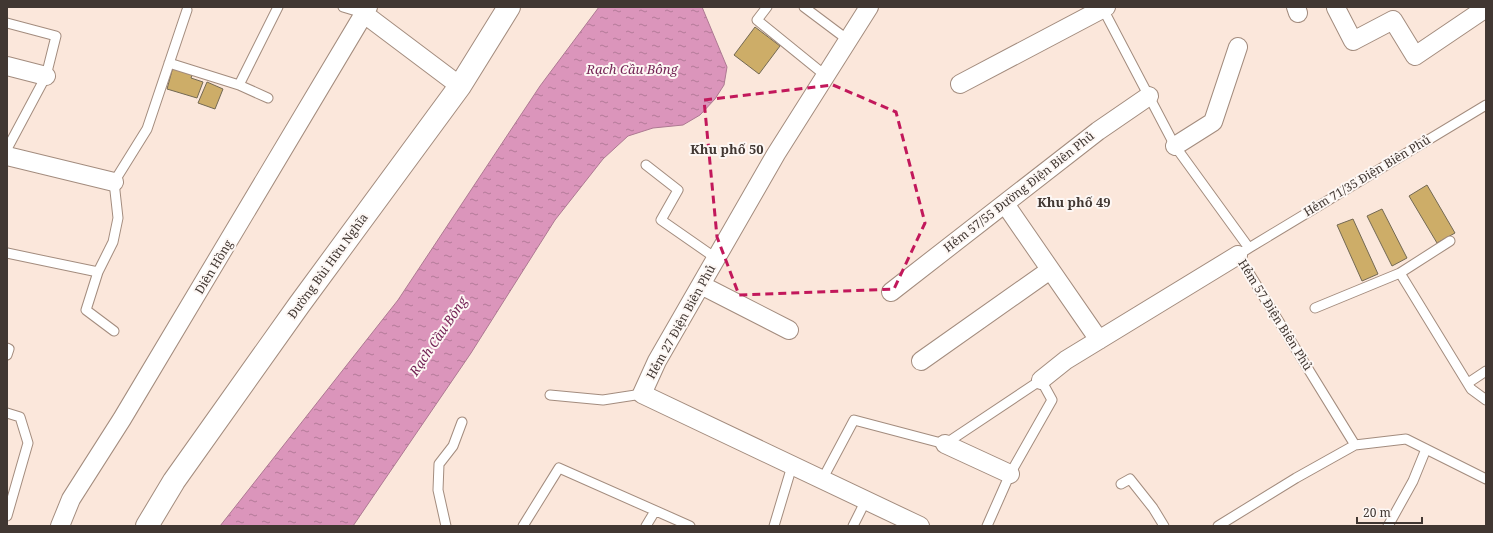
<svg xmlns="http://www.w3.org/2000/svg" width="1493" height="533" font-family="'Noto Serif',serif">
	<defs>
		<pattern id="water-ripples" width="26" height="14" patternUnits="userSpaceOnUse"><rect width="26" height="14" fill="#db95bb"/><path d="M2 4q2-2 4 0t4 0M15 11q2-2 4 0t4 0" fill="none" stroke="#b37a99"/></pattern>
	</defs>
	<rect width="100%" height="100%" fill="#fbe7db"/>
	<path fill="url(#water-ripples)" stroke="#ad7992" d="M599,7H702L727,67L724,85L715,99L700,115L683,125L653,128L628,136L603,159L555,220L471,353L353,526H220L398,300L540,86Z"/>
	<path fill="#cdad68" stroke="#736953" d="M755,27L780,46L759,74L734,55Z
		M173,67L193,73L191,78L203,82L197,98L167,89Z
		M207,82L223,89L215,109L198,103Z
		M1427,185L1455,233L1437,243L1409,196Z
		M1382,209L1407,258L1392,266L1367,216Z
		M1353,219L1378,274L1362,281L1337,225Z"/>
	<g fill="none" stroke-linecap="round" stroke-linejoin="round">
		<g stroke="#a38c7e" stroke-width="11">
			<path id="lane" d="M343,7L363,13
				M767,7L757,20L826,76
				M804,7L848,40
				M1102,7L1175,146L1249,248L1238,255L1355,445L1406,439L1486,479
				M7,23L56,36L46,76L7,149
				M169,63L239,85L278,7
				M239,85L268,98
				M646,165L678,190L661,220L717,259
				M1249,248L1486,105
				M7,253L98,272
				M1400,273L1450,241
				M1315,308L1400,273L1471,389L1486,400
				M114,331L86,310L98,272L113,242L118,218L114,182L147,129L187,10
				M7,348L9,349L7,355
				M1468,383L1486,371
				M550,395L603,400L642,394
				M7,413L20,417L28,443L7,516
				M822,480L854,420L945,444L1041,380L1052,400L1010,474L987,526
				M1121,484L1130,479L1153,508L1164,526
				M446,526L438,490L439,464L453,446L462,422
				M523,526L559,468L690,526
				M646,526L655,511
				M774,526L792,466
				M853,526L866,500
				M1218,526L1296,478L1355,445
				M1388,526L1413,481L1426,449"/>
		</g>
		<g stroke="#a38c7e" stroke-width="20">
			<path id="street" d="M869,7L776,154L657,361L642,394L920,526
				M1296,7L1298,13
				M1336,8L1353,41L1393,20L1415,56L1486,8
				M363,13L460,86
				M7,66L46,76
				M960,84L1106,7
				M1175,146L1213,122L1238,47
				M7,156L114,182
				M1005,204L1099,340
				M701,285L789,330
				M891,292L1098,131L1149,96
				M921,361L1050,270
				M1041,380L1066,360L1238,255
				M945,444L1010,474
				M60,526L71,499L122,419L368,7"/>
		</g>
		<g stroke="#a38c7e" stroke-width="24">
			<path id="secondary" d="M147,526L174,481L299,305L460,86L509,7"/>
		</g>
		<use href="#lane" stroke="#fff" stroke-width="9"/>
		<use href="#street" stroke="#fff" stroke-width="18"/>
		<use href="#secondary" stroke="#fff" stroke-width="22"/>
	</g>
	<path fill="none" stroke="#c2185b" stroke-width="3" stroke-dasharray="8 5" stroke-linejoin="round" d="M833,85L896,112L925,223L894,289L739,295L717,237L704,100Z"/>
	<g text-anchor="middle" stroke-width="4" stroke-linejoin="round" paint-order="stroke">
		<g font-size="12" fill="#413732" stroke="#fdf7f4">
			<text transform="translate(1367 176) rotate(-31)" y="4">Hẻm 71/35 Điện Biên Phủ</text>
			<text transform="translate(1019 192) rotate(-38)" y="4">Hẻm 57/55 Đường Điện Biên Phủ</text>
			<text transform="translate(328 266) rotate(-54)" y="4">Đường Bùi Hữu Nghĩa</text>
			<text transform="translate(214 267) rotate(-59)" y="4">Diên Hồng</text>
			<text transform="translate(1275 315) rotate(58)" y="4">Hẻm 57 Điện Biên Phủ</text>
			<text transform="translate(681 322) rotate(-61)" y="4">Hẻm 27 Điện Biên Phủ</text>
		</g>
		<g font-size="13" font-style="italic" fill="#742456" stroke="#fdf7f4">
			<text x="632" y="74">Rạch Cầu Bông</text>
			<text transform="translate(438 336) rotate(-56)" y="5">Rạch Cầu Bông</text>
		</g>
		<g font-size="13" font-weight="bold" fill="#413732" stroke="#fdf7f4">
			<text x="727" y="154">Khu phố 50</text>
			<text x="1074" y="207">Khu phố 49</text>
		</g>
	</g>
	<rect width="1493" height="533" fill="none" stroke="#413732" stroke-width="16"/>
	<path d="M1357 517v6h65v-6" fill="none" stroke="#413732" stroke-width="2"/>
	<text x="1363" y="517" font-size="12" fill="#413732" stroke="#fdf7f4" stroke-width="3" paint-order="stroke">20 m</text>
</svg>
